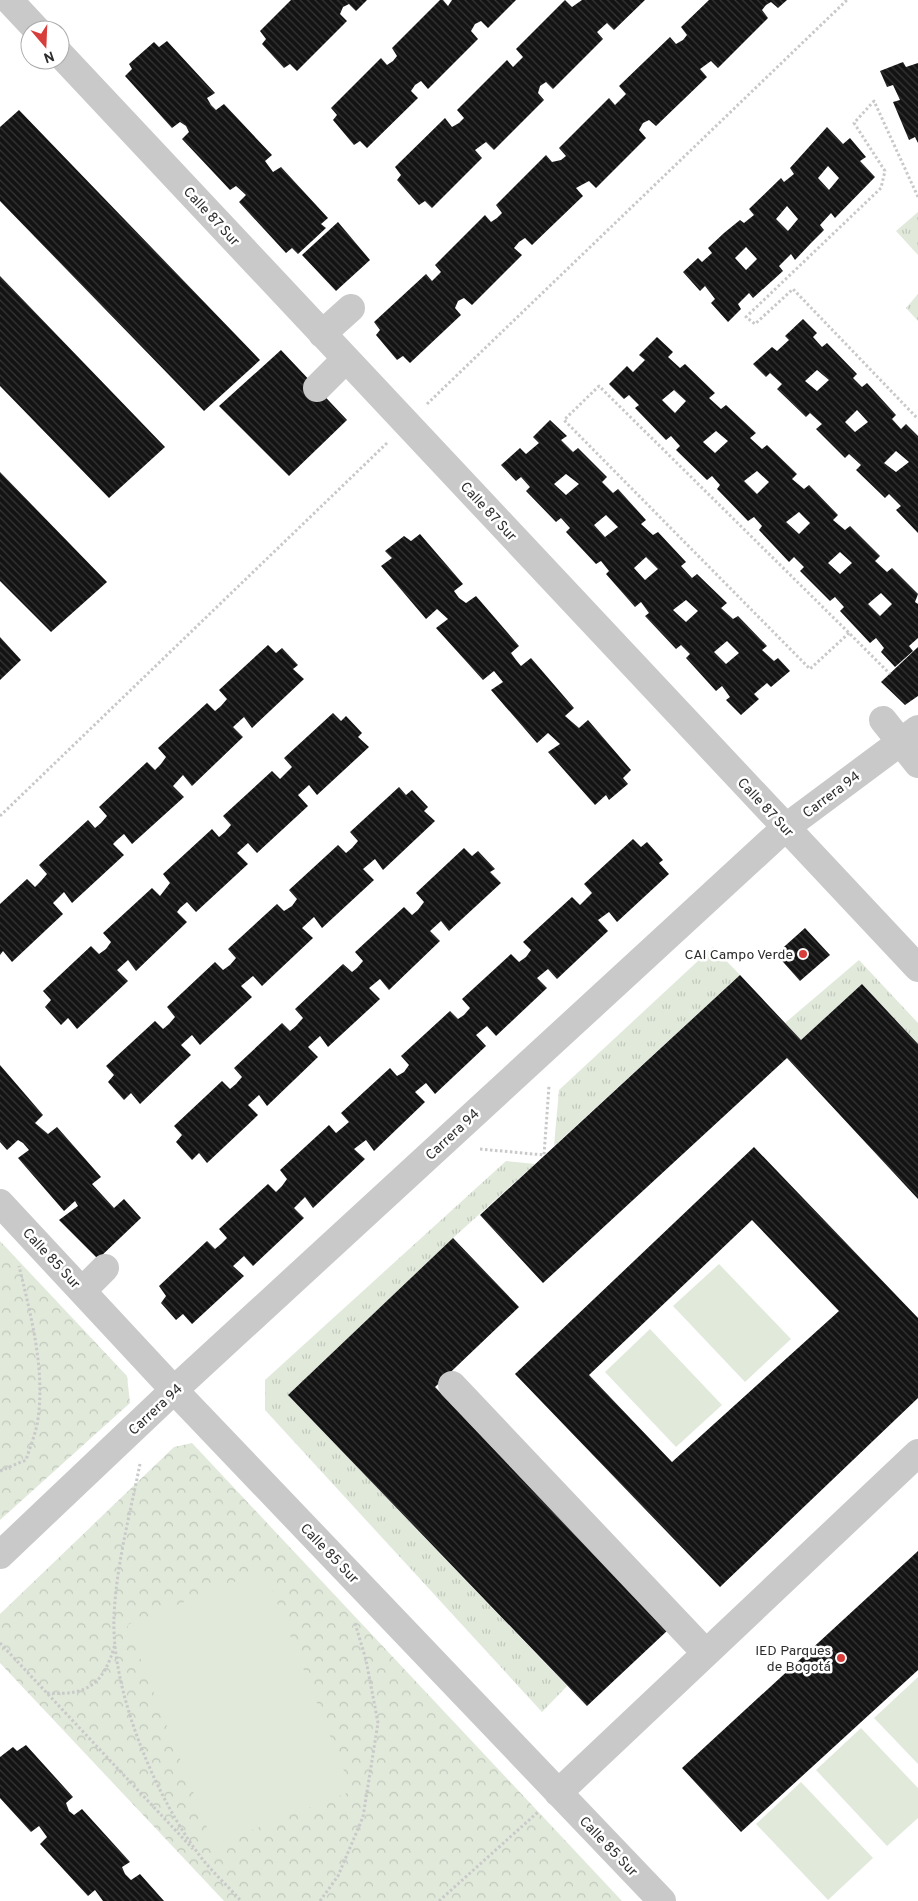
<svg xmlns="http://www.w3.org/2000/svg" width="918" height="1901" font-family="Overpass,sans-serif">
	<defs>
		<pattern id="grass-tufts" width="24" height="20" patternUnits="userSpaceOnUse" patternTransform="scale(1.25)"><rect width="24" height="20" fill="#e1e9db"/><path d="M3 7l-1-3M5 7V3M7 7l1-3M15 17l-1-3M17 17v-4M19 17l1-3" fill="none" stroke="#c1c8bc"/></pattern>
		<pattern id="park-crowns" width="20" height="18" patternUnits="userSpaceOnUse" patternTransform="scale(1.25)"><rect width="20" height="18" fill="#e1e9db"/><path d="M2 6a3 3 0 1 1 6 0M12 15a3 3 0 1 1 6 0" fill="none" stroke="#c1c8bc"/></pattern>
		<pattern id="building-back-hatch" width="6" height="6" patternUnits="userSpaceOnUse" patternTransform="scale(1.25)"><rect width="6" height="6" fill="#131313"/><path d="M-1 5l2 2M0 0l6 6M5-1l2 2" fill="none" stroke="#363636"/></pattern>
	</defs>
	<rect width="100%" height="100%" fill="#fff"/>
	<path fill="url(#grass-tufts)" d="M918,212V255L896,231Z
		M918,294V321L906,308Z
		M713,947L740,975L554,1146L559,1090Z
		M859,960L918,1023V1044L862,984L801,1040L785,1023Z
		M506,1161L535,1164L453,1238L288,1395L567,1686L542,1712L265,1410V1380Z"/>
	<path fill="url(#park-crowns)" d="M0,1241L127,1376L130,1403L0,1520Z
		M192,1443L622,1901H224L0,1663V1614L174,1447Z"/>
	<path fill="#e1e9db" d="M719,1264L791,1339L745,1382L673,1306Z
		M650,1329L722,1405L676,1447L605,1372Z
		M264,1570L352,1791L214,1845L127,1625Z
		M918,1677V1764L874,1718Z
		M861,1728L918,1788V1818L887,1846L816,1770Z
		M801,1782L873,1858L828,1900L756,1824Z"/>
	<path fill="url(#building-back-hatch)" fill-rule="evenodd" d="M291,0H367L356,11L349,4L343,7L340,14L347,21L297,71L290,64L284,68L262,44L266,39L260,31Z
		M440,0H443L448,6L452,0H516L488,28L481,21L475,24L471,31L478,39L428,89L421,81L415,85L411,91L418,98L367,148L360,141L354,145L333,120L337,115L331,108L381,58L387,65L393,61L397,56L392,48Z
		M565,0L572,7L582,0H645L614,30L607,23L597,32L603,39L553,89L546,82L540,86L538,93L544,100L494,150L486,142L475,150L482,158L432,208L425,201L419,205L397,180L401,175L395,167L445,118L452,127L459,123L464,118L457,110L507,60L513,67L523,57L516,49Z
		M709,0H787L778,8L771,2L766,5L762,10L768,18L718,68L711,61L700,69L707,77L656,126L649,120L643,123L639,130L646,138L596,188L589,181L576,188L583,196L532,245L525,238L519,242L514,248L522,255L472,305L464,298L458,301L455,308L461,315L410,363L403,356L397,360L376,335L380,330L374,322L426,274L432,281L441,272L435,265L485,215L491,222L497,218L502,213L496,205L546,155L552,162L561,160L566,156L559,148L609,98L615,105L626,94L619,86L670,37L676,44L683,40L687,35L681,27Z
		M167,41L215,93L207,98L211,105L216,110L224,104L272,155L265,161L273,172L281,167L328,218L321,224L326,228L298,254L292,248L286,253L239,202L246,195L236,186L230,190L182,139L189,132L186,126L180,122L172,128L125,76L132,69L129,64L154,42L159,47Z
		M903,62L906,67L918,63V143L915,137L909,140L893,102L900,100L893,85L887,87L880,71Z
		M19,110L260,360L204,411L0,201V127Z
		M827,127L843,144L850,138L866,157L860,161L875,177L835,218L831,213L820,225L824,230L811,243L795,260L791,254L779,266L783,271L753,298L749,293L738,304L741,309L728,322L711,303L715,299L705,286L700,291L683,272L698,258L702,262L712,253L708,248L724,233L740,220L744,223L754,215L749,209L781,178L784,182L794,174L790,168ZM828,166L839,178L829,190L818,178ZM787,206L798,219L788,231L776,219ZM746,247L757,259L746,270L735,258Z
		M338,222L370,260L336,291L302,255Z
		M0,276L165,447L109,498L0,386Z
		M803,319L817,333L813,337L822,347L827,343L857,374L853,378L862,387L867,383L896,415L892,419L901,429L906,424L918,436V533L896,510L901,506L889,494L885,498L856,470L861,465L849,454L845,458L816,429L822,424L810,413L806,417L777,389L782,384L770,373L766,377L753,364L772,347L777,351L789,340L785,336ZM817,370L829,380L817,391L805,381ZM857,410L868,422L855,432L845,422ZM896,451L909,462L896,472L884,463Z
		M657,337L673,352L668,357L680,368L685,364L715,393L709,398L721,409L726,405L756,433L750,438L762,449L767,445L797,474L792,479L804,489L809,485L838,515L833,520L845,530L850,526L880,556L875,561L887,572L892,568L918,594L915,602L918,604V638L909,646L913,651L895,667L881,652L884,648L876,638L870,643L840,611L844,607L835,597L830,601L800,571L804,567L794,557L789,562L759,530L762,526L754,517L748,521L717,489L720,485L712,476L707,480L676,450L680,446L671,436L666,440L635,408L639,405L629,395L624,399L609,384L627,366L633,372L645,360L639,355ZM674,390L686,401L675,413L662,400ZM716,431L728,441L715,453L703,442ZM757,471L769,482L757,494L744,481ZM799,512L810,523L799,534L786,522ZM840,552L852,563L840,574L828,563ZM881,593L892,604L880,616L868,604Z
		M281,350L347,420L289,476L219,406Z
		M550,420L567,436L561,440L573,452L578,448L607,477L602,482L613,493L618,489L646,520L641,524L653,535L658,532L686,562L681,566L692,578L697,574L727,603L721,608L733,619L738,616L767,646L762,650L774,661L778,658L790,671L771,687L767,683L754,694L759,699L741,715L726,700L730,697L722,686L716,691L686,658L690,654L681,645L676,649L645,616L649,613L641,602L635,607L606,574L609,571L601,561L596,564L566,532L570,528L561,518L556,522L526,491L530,487L521,477L516,481L501,465L520,448L526,454L539,443L533,437ZM566,474L579,484L566,495L554,484ZM606,515L618,527L605,537L594,525ZM646,557L658,569L645,580L634,568ZM686,600L698,611L686,622L673,610ZM727,641L739,653L726,664L714,652Z
		M0,472L107,582L51,632L0,581Z
		M420,534L463,584L454,591L459,598L466,603L476,596L519,646L511,653L516,660L521,666L531,658L574,708L565,716L579,728L588,720L631,770L623,778L628,784L609,800L606,795L595,805L548,752L560,744L548,733L537,743L491,690L503,682L494,671L483,680L436,628L448,619L437,609L426,619L381,566L392,558L385,551L404,536L411,541Z
		M0,637L21,660L0,680Z
		M268,645L276,653L282,648L298,665L293,669L304,679L252,728L244,717L233,727L243,737L192,786L183,775L173,786L184,797L132,844L124,834L117,840L113,844L124,855L72,903L64,892L53,903L63,914L12,962L3,951L0,955V904L27,879L35,887L41,881L47,874L39,865L88,820L95,828L101,823L107,816L99,807L147,762L155,770L161,764L166,757L158,748L207,703L215,711L221,706L227,699L219,690Z
		M918,647V696L905,705L881,682Z
		M333,713L341,721L346,716L362,733L358,737L369,747L317,795L309,785L298,795L308,806L257,853L248,843L237,853L248,864L196,912L187,902L180,908L177,912L187,922L136,971L128,960L117,970L128,981L77,1029L68,1018L61,1025L45,1007L51,1000L43,991L91,946L99,954L106,949L111,942L103,933L152,888L160,896L170,883L163,874L212,829L219,837L225,832L231,825L223,816L272,771L280,779L292,767L284,758Z
		M399,787L406,795L412,790L428,807L424,811L435,821L383,870L375,859L363,869L374,880L322,928L314,917L302,928L313,938L262,986L253,976L241,986L252,997L200,1045L192,1035L181,1045L191,1055L140,1104L131,1093L124,1100L108,1082L114,1075L106,1066L155,1021L163,1029L169,1024L175,1017L167,1007L215,962L223,970L230,965L236,958L228,949L277,904L284,911L292,906L297,899L289,890L338,845L346,853L352,848L358,841L350,832Z
		M633,839L641,847L647,842L663,860L659,863L669,874L617,922L609,912L598,920L608,931L557,979L548,969L537,978L547,988L496,1036L487,1026L476,1035L486,1046L435,1094L426,1083L415,1092L425,1102L374,1151L366,1140L354,1149L365,1159L313,1208L305,1197L294,1208L304,1218L253,1266L244,1256L233,1266L244,1276L192,1324L183,1314L176,1320L161,1303L166,1296L159,1286L207,1241L215,1249L221,1244L227,1238L219,1229L268,1184L276,1192L282,1186L287,1179L280,1170L329,1125L336,1133L342,1128L349,1122L341,1113L390,1068L397,1076L404,1072L409,1065L401,1056L450,1011L458,1019L464,1015L470,1008L462,999L511,954L519,962L526,957L531,950L523,942L572,897L580,905L592,893L584,884Z
		M464,848L472,856L478,851L495,869L490,872L501,883L449,931L441,921L430,931L440,941L389,990L380,979L369,988L380,999L328,1047L320,1036L308,1047L318,1057L267,1106L259,1095L248,1105L258,1115L207,1163L199,1153L192,1160L176,1142L182,1135L174,1126L222,1081L230,1089L236,1084L242,1077L234,1068L282,1023L290,1031L296,1026L303,1018L295,1009L343,964L352,972L357,968L363,961L355,952L404,907L412,915L418,910L424,902L416,893Z
		M805,928L830,955L800,981L776,954Z
		M740,975L801,1040L862,984L918,1044V1199L787,1058L543,1283L480,1215Z
		M0,1065L43,1115L35,1123L48,1134L57,1127L101,1177L92,1184L114,1208L124,1199L141,1218L98,1259L59,1220L78,1206L75,1201L64,1211L18,1158L29,1150L23,1143L18,1140L7,1150L0,1142Z
		M754,1147L918,1318V1398L720,1587L515,1374ZM752,1220L839,1311L672,1462L589,1375Z
		M453,1238L519,1307L435,1387L668,1630L587,1706L288,1395Z
		M918,1551V1670L741,1832L682,1768Z
		M26,1745L73,1797L66,1803L69,1811L74,1815L82,1809L130,1862L122,1867L125,1874L131,1880L140,1874L164,1901H103L95,1890L88,1896L40,1844L47,1837L39,1826L31,1832L0,1798V1757L13,1747L17,1751Z"/>
	<g fill="none" stroke-linecap="round" stroke-linejoin="round">
		<path stroke="#c9c9c9" stroke-width="3" stroke-dasharray="2.5 2.5" stroke-linecap="butt" d="M918,197L874,101L854,123L885,171L881,188L746,317L755,324L793,289L918,419
			M427,404L847,0
			M849,633L810,669L564,420L599,386L849,633L890,674
			M0,816L387,443
			M480,1149L544,1155L549,1086
			M140,1464C130,1514 116,1566 114,1617C111,1691 156,1798 200,1856C212,1872 228,1886 241,1901
			M0,1471L26,1460C30,1447 36,1433 38,1419C45,1368 31,1316 19,1266
			M0,1643L193,1849
			M47,1693C88,1696 104,1684 115,1644
			M320,1901L338,1876L363,1817L378,1723L366,1660L355,1623
			M439,1901L538,1812"/>
		<path stroke="#c9c9c9" stroke-width="28" d="M9,0L37,30
			M60,54L918,968
			M322,334L351,308
			M317,388L346,359
			M883,720L918,764
			M0,1203L174,1390L662,1901
			M82,1291L105,1268
			M452,1385L706,1653
			M0,1555L174,1390L785,828L918,729
			M558,1793L918,1453"/>
	</g>
	<g fill="#d73d3b" stroke="#fff" stroke-width="2">
		<circle cx="803" cy="954" r="5"/>
		<circle cx="841" cy="1658" r="5"/>
	</g>
	<g text-anchor="middle" stroke-width="5" stroke-linejoin="round" paint-order="stroke">
		<g font-size="14" fill="#2c2c2c" stroke="#fff">
			<text transform="translate(212 216) rotate(47)" y="5">Calle 87 Sur</text>
			<text transform="translate(489 511) rotate(47)" y="5">Calle 87 Sur</text>
			<text transform="translate(831 794) rotate(-37)" y="5">Carrera 94</text>
			<text transform="translate(766 807) rotate(47)" y="5">Calle 87 Sur</text>
			<text transform="translate(452 1134) rotate(-43)" y="5">Carrera 94</text>
			<text transform="translate(52 1258) rotate(47)" y="5">Calle 85 Sur</text>
			<text transform="translate(155 1409) rotate(-43)" y="5">Carrera 94</text>
			<text transform="translate(330 1553) rotate(46)" y="5">Calle 85 Sur</text>
			<text transform="translate(609 1846) rotate(46)" y="5">Calle 85 Sur</text>
		</g>
		<g font-size="14" fill="#2c2c2c" stroke="#fff" text-anchor="end">
			<text x="793" y="959">CAI Campo Verde</text>
			<text x="831" y="1655">IED Parques<tspan x="831" dy="16">de Bogotá</tspan></text>
		</g>
	</g>
	<g transform="translate(45 45) rotate(161)"><circle r="24" fill="#ffffff" stroke="#ababab"/>
	<path d="M0-4L9 19L0 12L-9 19Z" fill="#d73d3b"/>
	<text y="-8" font-size="14" font-weight="bold" text-anchor="middle" fill="#2c2c2c">N</text>
	</g>
</svg>
